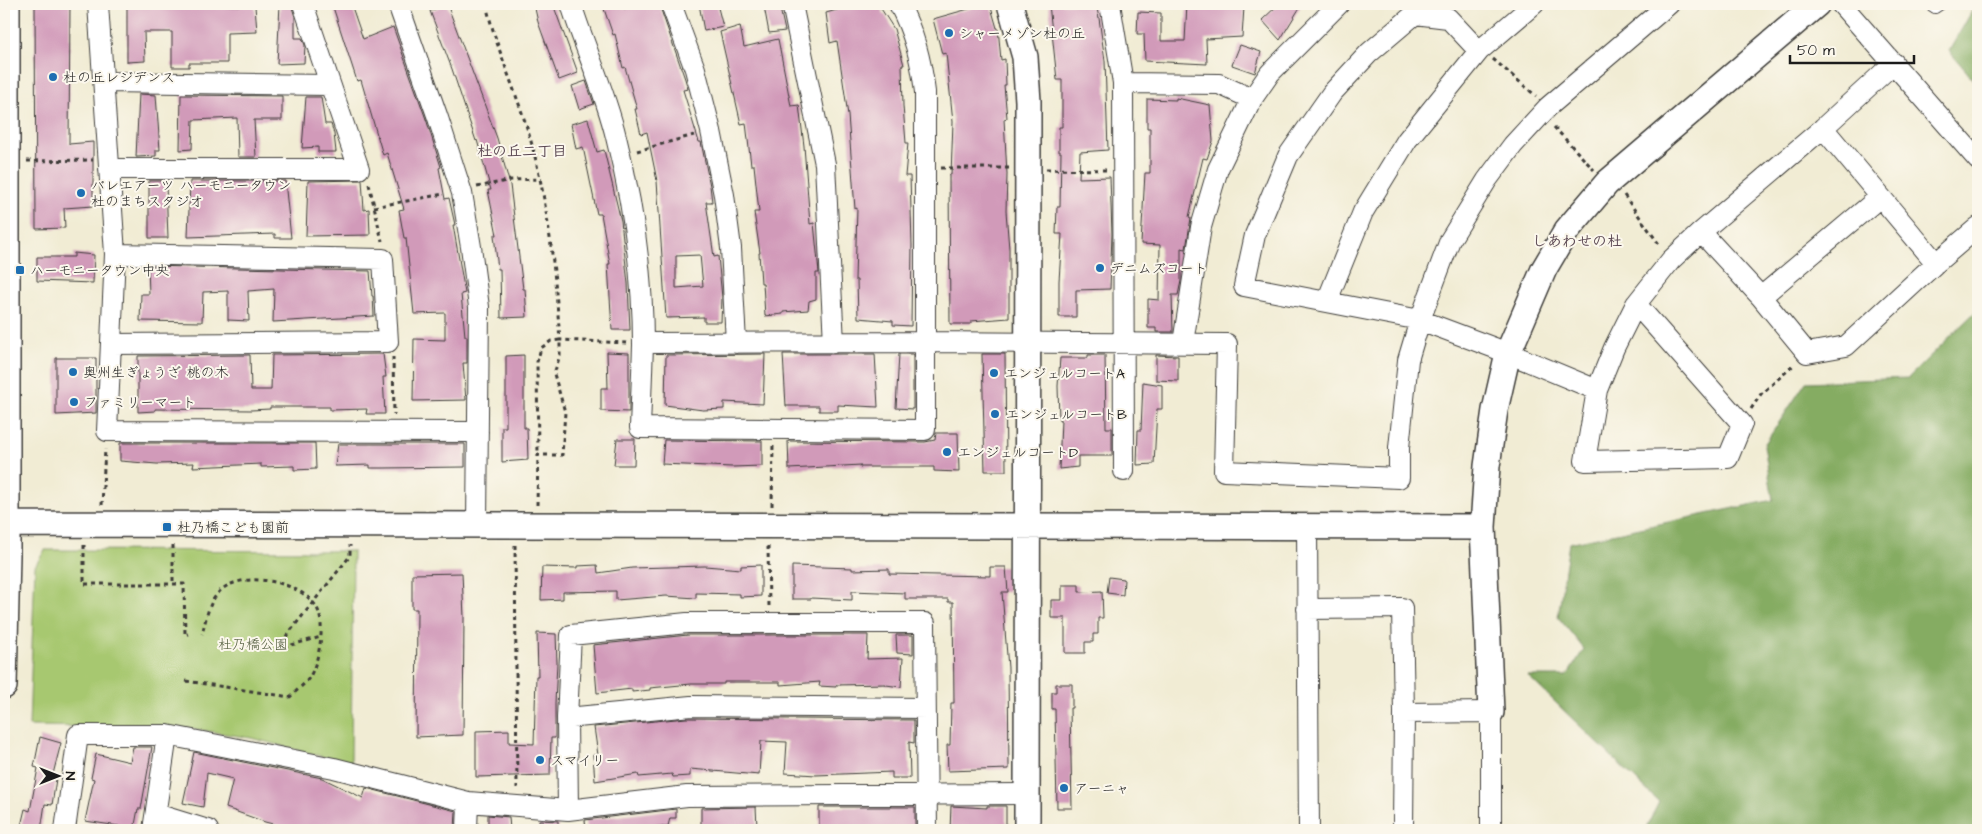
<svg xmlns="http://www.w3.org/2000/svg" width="1982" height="834" font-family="'Architects Daughter','Klee One',sans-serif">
	<rect width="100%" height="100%" fill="#fbf7ec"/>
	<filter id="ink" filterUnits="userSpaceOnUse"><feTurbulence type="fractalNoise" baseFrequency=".02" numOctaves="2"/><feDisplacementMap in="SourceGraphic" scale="10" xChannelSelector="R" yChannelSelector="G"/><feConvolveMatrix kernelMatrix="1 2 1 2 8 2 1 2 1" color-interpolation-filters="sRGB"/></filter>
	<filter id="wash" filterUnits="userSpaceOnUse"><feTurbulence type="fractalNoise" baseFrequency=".0096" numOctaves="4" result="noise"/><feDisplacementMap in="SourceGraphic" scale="20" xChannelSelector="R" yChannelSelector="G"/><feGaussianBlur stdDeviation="1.12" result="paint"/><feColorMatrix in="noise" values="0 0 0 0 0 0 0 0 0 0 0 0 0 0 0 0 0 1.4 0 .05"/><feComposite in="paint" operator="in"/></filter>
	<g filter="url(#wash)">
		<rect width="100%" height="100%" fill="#f1ecd4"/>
		<path fill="#a7c870" stroke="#627246" d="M45,550L353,551L351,764L251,738L188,728L29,726L35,566Z"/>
		<path fill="#85ac62" stroke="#50643f" d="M1976,4H1978V85L1949,51Z
			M1978,309V830H1645L1659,802L1528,676H1567L1584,649L1558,617L1569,543L1773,500L1764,445L1806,382L1908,378Z"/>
		<g id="blocks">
			<path fill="#d19ab9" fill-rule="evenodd" d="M35,4H70L69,144L93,142V206L64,208L65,228L36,229Z
				M127,4H144V7L196,5L255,6L257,32L227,33V63H189V67H172V32H144L145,61L127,62Z
				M280,4H291L295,17V38H302L305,45L304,63L277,64Z
				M332,4H351L363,39L393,27L427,122L441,167L439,168L445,199L449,198L455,225H453L465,293L461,294L465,336H467V363H463L466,400L413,401L414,339L445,340V313L414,314L406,238H404L399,210L404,209L387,153L383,155L361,80L357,81Z
				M447,4L497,138L510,185L523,289H525L527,317L501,318L500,269H498L494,235H497L488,190H491L477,140L476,141L452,69L430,11Z
				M534,4H553L578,73L559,80L538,22Z
				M620,4L624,9L640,4H659L685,79L688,89L683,90L699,142H701L710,186L712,202H706L714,257L718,256L722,298L721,322H704V317L666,318L657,181L647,132L641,134L635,109H637L625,67L623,68L615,34L613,35L604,9ZM700,255L703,286L676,288V256Z
				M699,4H717L723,27L704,31Z
				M779,4L785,31L769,33L764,6Z
				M858,4H878L894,29L904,65H902L903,106L906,143H908L905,176H910L912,245L911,326L893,325V321L858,318L857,280H855L857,208L855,209L848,115L837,41L830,43L826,13Z
				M971,4H990L997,28H998L1001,60L1005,59L1006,85H1004L1007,118L1004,119L1007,174L1006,211L1009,249V318L971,321V324H950L949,175H951L953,122L946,53L942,54L933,19L972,8Z
				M1049,4H1096L1099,18L1105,61L1108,150L1080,152L1079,178L1110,177L1112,234L1110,289L1076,290V317H1059V281L1062,234H1056L1057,207H1060L1061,152H1059V127H1062V80H1057Z
				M1187,4L1204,5V7H1244L1242,37L1206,39L1207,64L1145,61L1144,34H1137L1138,12L1161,13V41H1185Z
				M1279,4H1302L1280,40L1262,20Z
				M740,26L744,47L778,39L791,106L799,105L804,146L810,224L814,223L819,273H816V299L809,301L808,310L783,312V314L765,316L763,283H761L759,253H760L754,212H759L754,165H751L746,123L741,124L720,32Z
				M1240,45L1261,52L1255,73L1232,65Z
				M586,81L594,104L579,109L572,86Z
				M139,94L156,95L160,150H156V156L136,157Z
				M181,95L282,96V120H254L256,157H238L237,118L193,120L192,149L180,150Z
				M306,97H321L325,124H331L334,134L336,152H318V147L302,148Z
				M1176,98L1210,105L1213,141L1207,159L1203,158L1189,217L1191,218L1186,249L1181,248V281L1178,295H1172L1173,332H1156V328H1148V299L1159,300L1160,245L1141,244L1145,173H1150V128H1147V99L1176,100Z
				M588,119L597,152L604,150L621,221L628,284L630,330H612L608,264H610L601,214H597L583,147L576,149L571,124Z
				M362,180L364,210L369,209L370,235L306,236L308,181Z
				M149,181H162L163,184H166L168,238H149Z
				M190,181H285L291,238H275V234L188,237Z
				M74,253L94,255L93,283L37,281V257H74Z
				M148,266L370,271L372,296H373L374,316L273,322L274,289L248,291L249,321L228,320V291L203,292L202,322L140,321L141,294H149Z
				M607,352L629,353V412L601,411V388H608Z
				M383,354L386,377H383L385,414H366L367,409L330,410V407H270V409L251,410L155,409V411L138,412V356L250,355L251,390H271L272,355Z
				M765,354L763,404L724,402V409L703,410L665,405L666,355Z
				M783,354H875L878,407L838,405V411H819V406H786Z
				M899,354H913V409L896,408Z
				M982,354H1005L1006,471H985Z
				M524,355V428H527L528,460L502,462V427H506V356Z
				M1088,355H1105L1106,428H1112V456H1078V467L1059,469L1061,420H1059L1058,386L1060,358H1088Z
				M1156,355L1178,356V381L1156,380Z
				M56,358H96V413L56,415Z
				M1143,382L1162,385V409H1157L1154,464L1137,465L1138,430H1141Z
				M936,433H958L959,472L934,471V467H860L861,465L789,469L788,441L925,442L935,440Z
				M617,439H635L634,465H614Z
				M664,440L762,441V466L732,467L662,464Z
				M120,443H315L316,469L294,470V466L261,467V464L193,467L194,463L157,464L120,461Z
				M338,444H465V467L383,468H370V465L335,466Z
				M597,565L598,573L632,568L705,566L741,569V566L761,565V596L740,597V594L696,593V598L666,596L616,600V591L563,592V599L541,600L542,567L577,568V566Z
				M792,566L852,568V570L889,569V574L990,576V567H1006L1008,592H1002L1008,668L1009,769L948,771L947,745H950L951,703H954L953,602H948V599H905V593L852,591V600L811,598V599H792Z
				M462,573L464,617L463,735L416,737L417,609H412V574Z
				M1109,577L1124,579L1123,595L1107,593Z
				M1062,585H1079V592L1102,591L1103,618H1098V634H1093V642H1085V653H1065V618H1051V600H1062Z
				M537,633L556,634L557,663L555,703V738H551L550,775L476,777V731L509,730V743L534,744L536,676H538Z
				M688,635H868L867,659L903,658L901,687L886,685V684L836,685V687L819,686L820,682L780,685V682H724V684H691L650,688V690L632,692V689L597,693L593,645Z
				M896,635H913V654L897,653Z
				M1056,684H1072V708H1070L1072,808H1057L1055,709H1052V692H1056Z
				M686,718L914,720V743L909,742L910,778H892V772L816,775L785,773L787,742L761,741L759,775L690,769V776L673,777L672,774L639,777L638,774L595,781L593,755H598L594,727Z
				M40,737L61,743L52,778L56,779L52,805L45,804L41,830H20L25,809L30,811L38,768L34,767Z
				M133,747H152L141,809H138L134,830H118L119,826L85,821L94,779L91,778L96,754L130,762Z
				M194,752L322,778L363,798L366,788L456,811L455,830H296L265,822L226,808L233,779L207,773L203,807L183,803Z
				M951,806L987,808V806H1006V830H950Z
				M756,807L757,827H701V808Z
				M819,807H915V828H857V826L819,829Z
				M676,809V818H670L668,826L642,827V830H586L585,820Z
				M488,815L509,817L510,830H488Z
				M539,820L558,821V830H539Z"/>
		</g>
	</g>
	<g filter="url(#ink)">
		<use href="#blocks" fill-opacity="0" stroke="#3c3b38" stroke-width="1"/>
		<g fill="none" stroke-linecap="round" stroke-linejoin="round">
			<g stroke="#3c3b38" stroke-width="12">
				<path id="service" d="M1929,4L1935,8L1941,4"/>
			</g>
			<g stroke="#3c3b38" stroke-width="22">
				<path id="minor" d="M98,4L115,254L107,431L478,432
					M398,4L438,118L462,193L471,247L479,307L477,525
					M571,4C585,49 605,91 616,137C633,204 643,275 643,345C642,372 641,400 640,428L925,430V92C921,59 914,33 899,4
					M671,4L695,69L711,131L724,195L731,248L736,343
					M792,4L825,164L834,343
					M1110,4L1123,83
					M1841,4L1978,160
					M1894,63L1823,128L1701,232L1761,297L1807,353L1846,346L1936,263L1978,227
					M104,82L330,85
					M1823,128L1936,263
					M109,169H359L303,4
					M1761,297L1880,197
					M1327,301L1363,212L1407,140L1479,51
					M1636,304L1742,424L1728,458L1585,461L1597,390L1614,348L1636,304L1671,260L1701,232
					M643,343L925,342L1227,344L1224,471L1399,478V448L1408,360L1420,320L1244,286L1255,235L1288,156L1332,93L1369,53L1415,14L1448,18L1479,51L1534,4
					M1183,343L1201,227L1218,169L1252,99L1270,73L1339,4
					M111,344L388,342L383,259L115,254
					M1597,390L1508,353L1420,320L1450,240L1487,180L1513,145L1548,107L1669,4
					M1124,471L1123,83L1219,84L1252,99
					M1307,526L1309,830
					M1307,609L1402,608L1404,713L1491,712V830
					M567,718L691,706L925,708
					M568,810L567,718L571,635L687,623H925L927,830
					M156,814L208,830
					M65,830L78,735H167L334,768L468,802L568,810L687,796L1027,794
					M153,830L167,735
					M467,830L468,802
					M1403,830L1404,713"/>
			</g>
			<g stroke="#3c3b38" stroke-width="28">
				<path id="tertiary" d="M1010,4L1025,57L1028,101L1027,830
					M4,524L1483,527L1487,466L1495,410L1508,353L1544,269L1567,230L1607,183L1817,4
					M1483,527L1491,712
					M4,686L7,555V4"/>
			</g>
			<path stroke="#3c3b38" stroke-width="3" stroke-dasharray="4 4" stroke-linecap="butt" d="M486,4C497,52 519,97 532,145C549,209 555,274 560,340L627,343
				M1493,59L1536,96
				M1554,127L1594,170
				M637,151L694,135
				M27,161L93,160
				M941,168H1010
				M1046,169L1107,170
				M369,184L382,241
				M477,187L511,180L541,179
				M1624,195L1661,247
				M374,207L444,194
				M393,357L394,415
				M1751,409L1761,394L1795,364
				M102,505L105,449
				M537,505L538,455H562L565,412L554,374L560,355V340L551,341L541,348L537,362L538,455
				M772,506L773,445
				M84,545V584H184L185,635L188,634
				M173,545V584
				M515,545L517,788
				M768,546L769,607
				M276,649L350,556V545
				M276,649L321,637
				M186,681L290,697C296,691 304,685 309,678C319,662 326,625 317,608C302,581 241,569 219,592C208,603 206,620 202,634"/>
			<use href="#service" stroke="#fff" stroke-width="10"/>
			<use href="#minor" stroke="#fff" stroke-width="20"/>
			<use href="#tertiary" stroke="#fff" stroke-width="25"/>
		</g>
	</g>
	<g fill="#1f6fb2" stroke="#fbf7ec" stroke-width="2">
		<circle cx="949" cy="33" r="5"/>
		<circle cx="53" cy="77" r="5"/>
		<circle cx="81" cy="193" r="5"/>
		<circle cx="1100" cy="268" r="5"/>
		<rect x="15" y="265" width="10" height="10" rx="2.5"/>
		<circle cx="73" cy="372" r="5"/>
		<circle cx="994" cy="373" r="5"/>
		<circle cx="74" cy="402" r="5"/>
		<circle cx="995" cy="414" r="5"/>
		<circle cx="947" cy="452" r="5"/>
		<rect x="162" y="522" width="10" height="10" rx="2.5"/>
		<circle cx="540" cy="760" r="5"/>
		<circle cx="1064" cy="788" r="5"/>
	</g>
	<g text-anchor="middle" stroke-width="4" stroke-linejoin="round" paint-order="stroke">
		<g font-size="14" fill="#1c1c1c" stroke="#fbf7ec" text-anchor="start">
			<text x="959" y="38">シャーメゾン杜の丘</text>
			<text x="63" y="82">杜の丘レジデンス</text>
			<text x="91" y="190">バレエアーツ ハーモニータウン<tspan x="91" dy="16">杜のまちスタジオ</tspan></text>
			<text x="1110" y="273">デニムズコート</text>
			<text x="30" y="275">ハーモニータウン中央</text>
			<text x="83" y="377">奥州生ぎょうざ 桃の木</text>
			<text x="1004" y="378">エンジェルコートA</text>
			<text x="84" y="407">ファミリーマート</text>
			<text x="1005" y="419">エンジェルコートB</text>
			<text x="957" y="457">エンジェルコートD</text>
			<text x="177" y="532">杜乃橋こども園前</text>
			<text x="550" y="765">スマイリー</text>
			<text x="1074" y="793">アーニャ</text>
		</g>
		<g font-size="14" fill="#4d5839" stroke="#fbf7ec">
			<text x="253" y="649">杜乃橋公園</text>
		</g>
		<g font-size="15" font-weight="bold" fill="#5b4853" stroke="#fbf7ec">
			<text x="522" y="156">杜の丘二丁目</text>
			<text x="1577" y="246">しあわせの杜</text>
		</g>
	</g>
	<rect width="1982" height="834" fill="none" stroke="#fbf7ec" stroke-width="20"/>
	<g transform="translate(58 776) rotate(90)" stroke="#fbf7ec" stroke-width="4" paint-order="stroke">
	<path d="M0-4L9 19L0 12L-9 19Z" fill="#1c1c1c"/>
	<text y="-8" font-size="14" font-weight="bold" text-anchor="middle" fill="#1c1c1c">N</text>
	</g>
	<path d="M1790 55v8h124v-8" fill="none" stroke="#1c1c1c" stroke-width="2.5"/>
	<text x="1797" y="55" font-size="15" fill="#1c1c1c" stroke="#fbf7ec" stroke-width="4" paint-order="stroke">50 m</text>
</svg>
